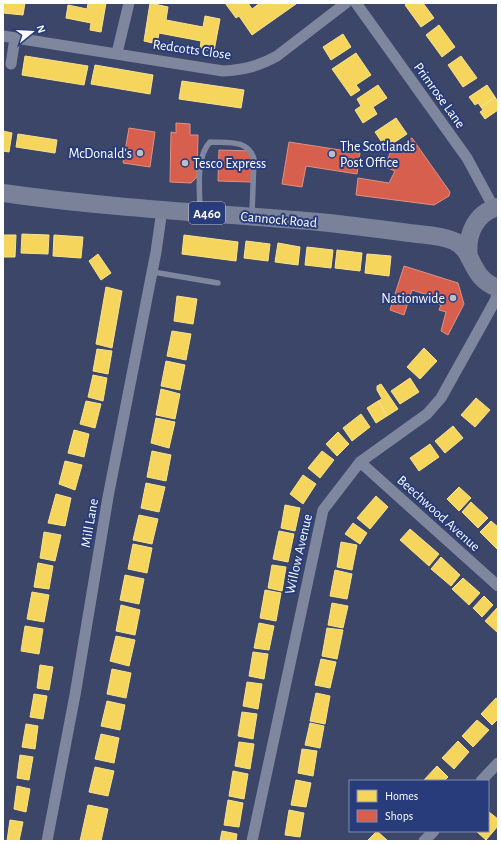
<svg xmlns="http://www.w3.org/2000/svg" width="501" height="844" font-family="'Alegreya Sans',sans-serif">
	<rect width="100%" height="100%" fill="#3b4668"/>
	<path fill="#f6d55c" stroke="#f9e28d" d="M3,3H25L23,15L3,13Z
		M88,3H106L101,32L90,30L91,23L66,18L68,5L87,9Z
		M150,3L168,7L166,20L203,27L205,16L220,19L214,51L200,49L201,41L159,33L157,44L144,41Z
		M225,3H248L252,9L260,3L296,4L252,35L239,16L236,18Z
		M407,3H423L434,18L421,27L405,5Z
		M439,25L455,47L442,57L426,35Z
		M343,34L351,47L331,60L323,47Z
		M356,53L371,75L356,85L360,90L351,96L332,69Z
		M25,56L88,66L84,85L22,75Z
		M461,56L477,78L463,87L448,65Z
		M95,65L153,75L150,94L91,84Z
		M182,81L244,90L241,108L179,99Z
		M378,85L387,98L373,107L377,114L363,123L355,110L361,106L357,99Z
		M487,85L495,97L481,107L478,103L475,105L469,97Z
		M495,97L498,102V110L485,119L480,112L483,110L481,107Z
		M396,118L407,134L392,144L389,140L383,144L375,132Z
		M3,131L12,133L9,152L3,151Z
		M18,134L57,140L55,153L16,147Z
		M22,234L49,235L48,254L21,253Z
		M3,235H16L15,257H3Z
		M54,235L83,237L81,258L53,256Z
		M184,235L238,242L236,261L182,254Z
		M246,241L270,244L268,261L244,258Z
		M278,243L300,247L298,265L275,262Z
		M307,247L333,250L331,268L305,265Z
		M337,250L362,253L360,271L335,268Z
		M98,254L111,273L101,280L89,261Z
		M367,254L391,256L389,276L365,273Z
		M106,287L122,291L112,348L96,344Z
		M177,296L197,299L193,324L174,321Z
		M172,331L191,334L186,360L167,356Z
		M424,348L437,361L420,379L407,367Z
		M97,349L112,351L108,374L93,371Z
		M166,361L185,365L180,390L161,386Z
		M93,375L107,378L103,401L88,397Z
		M410,378L419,392L400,404L391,391Z
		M381,384L398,409L387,416L378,401L382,399L377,390V386Z
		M161,389L180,394L175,419L156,415Z
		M476,398L490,410L475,427L461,415Z
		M86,401L101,404L95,428L80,424Z
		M378,401L387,416L376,423L367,408Z
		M361,414L370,427L352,441L343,428Z
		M156,418L175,422L169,448L151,443Z
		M453,426L463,438L445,453L435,441Z
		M74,430L89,434L84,457L68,453Z
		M338,432L349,444L337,456L326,444Z
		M430,444L439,457L419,471L410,458Z
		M152,451L171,455L166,481L147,477Z
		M322,451L334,460L320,478L308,468Z
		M65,461L82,465L75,490L59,484Z
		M303,475L316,484L303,504L290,494Z
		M146,483L165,487L159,512L141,508Z
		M459,487L471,498L459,511L447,499Z
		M56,494L71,498L65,526L48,523Z
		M376,496L388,507L370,529L357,518Z
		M471,502L488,518L478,528L462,512Z
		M285,505L300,508L295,531L281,528Z
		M139,515L158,519L152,544L133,540Z
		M491,521L498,527L497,549L480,532Z
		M353,523L367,533L360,544L345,534Z
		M410,529L439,554L429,566L400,540Z
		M279,531L294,534L288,562L273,559Z
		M44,532L61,535L55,561L40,558Z
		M341,542L357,545L352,570L337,567Z
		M133,544L152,548L147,573L128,569Z
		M441,557L460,575L451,586L431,569Z
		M38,563L53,566L49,589L34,587Z
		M272,565L286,567L282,591L268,588Z
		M335,570L352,574L347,599L330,596Z
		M125,575L144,579L139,604L120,600Z
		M463,578L480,593L469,605L452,589Z
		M265,590L281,593L276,621L260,618Z
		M32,592L49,595L44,622L27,619Z
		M484,596L493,605L482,617L473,608Z
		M332,603L348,606L343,628L328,625Z
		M121,605L140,610L135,635L116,631Z
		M497,608L498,610V633L485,621Z
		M259,623L274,626L269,650L254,648Z
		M25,626L43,629L39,654L21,651Z
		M327,628L343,630L337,659L322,656Z
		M116,636L135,640L129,666L110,661Z
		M253,652L268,654L264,679L249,676Z
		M321,659L336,662L330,688L315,685Z
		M40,665L53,667L49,690L37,688Z
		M112,669L131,673L126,698L107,694Z
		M247,682L262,684L258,709L243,706Z
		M316,693L330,696L325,724L310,721Z
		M34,694L47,696L43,719L30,717Z
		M496,698L498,699V719L492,725L481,714Z
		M107,701L125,705L120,730L101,726Z
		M242,712L257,714L253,739L238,736Z
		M477,720L489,730L473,747L462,736Z
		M310,723L324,726L320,748L305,745Z
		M26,724L38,726L35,749L22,747Z
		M101,734L119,738L114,763L95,759Z
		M458,741L469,752L454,769L442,758Z
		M239,742L254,744L250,769L235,766Z
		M302,749L317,751L313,776L298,773Z
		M20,755L33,757L29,780L17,778Z
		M437,766L448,777L444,781H423Z
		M95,767L114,771L108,796L89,792Z
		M233,771L248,774L244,799L229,796Z
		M296,780L311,783L306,807L291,805Z
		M17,786L30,789L26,812L14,809Z
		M228,800L243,803L239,827L224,825Z
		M88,805L108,809L101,841H80Z
		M289,810L304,813L300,837L285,835Z
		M489,812L498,819V826L486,840L476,831H488Z
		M10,820L23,822L19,841H7Z
		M222,831L237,834L236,841H220Z
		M377,831L388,841H367Z"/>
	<path fill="#d6604d" stroke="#e29082" d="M176,123L190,124V135H198L197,177L191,183L170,182L171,132L176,133Z
		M129,128L155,132L150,167L123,163Z
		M412,138L450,192L449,196L434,205L356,195L358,178L389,183L395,171L385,167L390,153Z
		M289,142L360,153L357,174L306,166L302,187L282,184Z
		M219,150L253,151L251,182L218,181Z
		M404,266L458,283L464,304L448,335L441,331L446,312L439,310L441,305L435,303L437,298L412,290L404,315L390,310Z"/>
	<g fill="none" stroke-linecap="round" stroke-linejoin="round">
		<path stroke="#7f879f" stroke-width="5.5" d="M200,211C200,190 195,158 210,142C227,143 248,139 254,159L252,214
			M153,272L218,283"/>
		<path stroke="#7f879f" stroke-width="11" d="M356,3L467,158L494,208
			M3,36L223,71C244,70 259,66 277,56L346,3
			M117,53L129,3
			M11,64L15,38
			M360,462L498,586
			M481,781L498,763
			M47,841L75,695L108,497L156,252L162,210
			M252,841L323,510L360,462L427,414L441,398L485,319L496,299L497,287
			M424,841L434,831"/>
		<path stroke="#7a829a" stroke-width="18" d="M3,193C108,208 214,213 319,222C349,225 379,229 409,233C424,235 440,235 454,241C475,251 469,278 498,288
			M469,257C466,235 475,213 498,207"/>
	</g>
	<g fill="#babeca" stroke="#283c7b" stroke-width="1.5">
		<circle cx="140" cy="153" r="4"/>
		<circle cx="332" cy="154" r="4"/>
		<circle cx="185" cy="163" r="4"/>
		<circle cx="453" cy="298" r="4"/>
	</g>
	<g text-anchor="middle" stroke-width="4" stroke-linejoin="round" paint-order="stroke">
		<rect fill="#283c7b" stroke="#bec4d7" stroke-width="1" x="189" y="202" width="36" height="22" rx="3"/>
		<g font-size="13" font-weight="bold" fill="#fff">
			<text x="207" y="218">A460</text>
		</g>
		<g font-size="14" fill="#fff" stroke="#283c7b">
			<text transform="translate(192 49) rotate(8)" y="5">Redcotts Close</text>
			<text transform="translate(440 95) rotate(54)" y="5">Primrose Lane</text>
			<text transform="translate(279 219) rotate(5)" y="5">Cannock Road</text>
			<text transform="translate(439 513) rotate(42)" y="5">Beechwood Avenue</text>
			<text transform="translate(89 523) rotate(-80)" y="5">Mill Lane</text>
			<text transform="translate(298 554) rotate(-77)" y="5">Willow Avenue</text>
		</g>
		<g font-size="14" fill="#fff" stroke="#283c7b" text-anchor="start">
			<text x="340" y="151">The Scotlands<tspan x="340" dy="16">Post Office</tspan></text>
			<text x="132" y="158" text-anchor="end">McDonald's</text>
			<text x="193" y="168">Tesco Express</text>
			<text x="445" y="303" text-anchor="end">Nationwide</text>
		</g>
	</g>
	<rect width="501" height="844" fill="none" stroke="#ffffff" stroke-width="8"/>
	<rect x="349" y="780" width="140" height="52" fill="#283c7b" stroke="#7e8ab0"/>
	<rect x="357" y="790" width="20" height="12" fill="#f6d55c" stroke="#7e8ab0"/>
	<text x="385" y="800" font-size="12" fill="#ffffff">Homes</text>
	<rect x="357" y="810" width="20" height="12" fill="#d6604d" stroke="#7e8ab0"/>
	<text x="385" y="820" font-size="12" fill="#ffffff">Shops</text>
	<g transform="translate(32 32) rotate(72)" stroke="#283c7b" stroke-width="3" paint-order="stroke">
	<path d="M0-3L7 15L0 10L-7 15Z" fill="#ffffff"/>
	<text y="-6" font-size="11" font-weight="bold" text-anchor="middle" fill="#ffffff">N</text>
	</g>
</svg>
